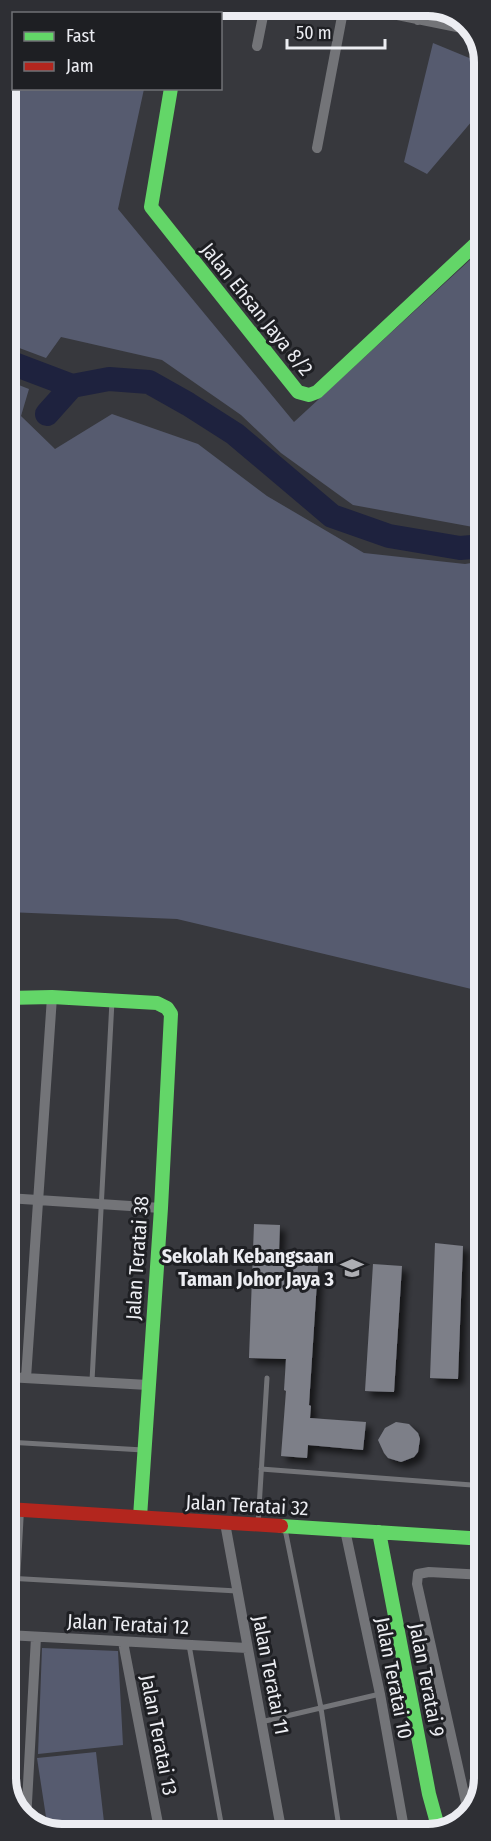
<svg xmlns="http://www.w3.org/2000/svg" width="491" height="1841" font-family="'Fira Sans Condensed',sans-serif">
	<defs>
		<filter id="shadow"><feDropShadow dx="5.5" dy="5.5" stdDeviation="3" flood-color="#0009"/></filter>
	</defs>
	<rect width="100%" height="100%" fill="#37383d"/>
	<path fill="#565b6f" d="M62,6H161L160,13H44Z
		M433,43L484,64V107L427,174L404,162Z
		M13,44L14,88L144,89L118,209L294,422L484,247V529L353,505L281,453L241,415L162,360L61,337L46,358L6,343V62Z
		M6,380L29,389L21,416L55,449L112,414L198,444L267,496L364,553L465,564L484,561V992L177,919L7,912Z
		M42,1648L118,1651L123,1745L38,1754Z
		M96,1752L104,1822L48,1830L37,1758Z"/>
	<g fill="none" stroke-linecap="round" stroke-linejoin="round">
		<path stroke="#1e223e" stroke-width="24" d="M6,361L72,386
			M47,414L72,386L109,379L149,382L188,404L235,434L332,516L389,536L460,548L484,546"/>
	</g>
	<path fill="#7d7f88" filter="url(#shadow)" d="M254,1224L280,1225L279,1252L305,1265L318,1266L309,1405L311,1406L310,1418L366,1422L363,1450L308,1445L307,1458L281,1456L286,1391L284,1390L286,1359L249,1358Z
		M435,1243L463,1246L458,1379L430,1378Z
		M373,1264L402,1266L394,1392L365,1391Z
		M396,1422L409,1424L418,1433L420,1439L418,1452L414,1457L401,1462L388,1458L384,1453L378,1440L385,1428Z"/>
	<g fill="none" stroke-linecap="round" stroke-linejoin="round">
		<path stroke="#737478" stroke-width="5" d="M92,1381L112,1001
			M7,1442L143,1450
			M261,1469L485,1486
			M258,1524L267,1378
			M285,1529L321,1708L340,1834
			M483,1575L485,1587
			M7,1578L237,1591
			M189,1645L223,1834
			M261,1722L380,1694"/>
		<path stroke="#737478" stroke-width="10" d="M353,6L472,30
			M185,14L186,6
			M418,20L421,6
			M257,46L265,6
			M317,148L344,6
			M7,1198L161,1208
			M7,1377L148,1385
			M26,1378L52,997
			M225,1523L282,1834
			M345,1530L380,1694L405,1834
			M7,1635L247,1648
			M12,1635L19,1510
			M123,1642L160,1834
			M469,1816L417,1584L418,1574L429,1572L485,1575
			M26,1821L36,1637"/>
		<path stroke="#63d668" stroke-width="14" d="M171,88L151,207L298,392L309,395L317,392L484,236
			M7,998L52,997L157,1003L167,1008L171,1014L161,1208L140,1517
			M281,1526L485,1539
			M379,1532L429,1794L440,1834"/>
		<path stroke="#b3261e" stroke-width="14" d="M7,1509L281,1526"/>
	</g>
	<defs>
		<g id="school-bare" transform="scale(1.8)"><path d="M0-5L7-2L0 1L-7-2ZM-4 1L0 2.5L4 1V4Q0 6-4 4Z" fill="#adaeb3" stroke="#1e1f23" stroke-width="2.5" paint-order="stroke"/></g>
	</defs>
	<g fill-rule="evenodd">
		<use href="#school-bare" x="352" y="1268"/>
	</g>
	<g text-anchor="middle" stroke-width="6" stroke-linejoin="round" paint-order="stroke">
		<g font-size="20" fill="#ecedf2" stroke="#1e1f23">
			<text transform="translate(257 309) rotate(51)" y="7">Jalan Ehsan Jaya 8/2</text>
			<text transform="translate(137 1258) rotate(-86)" y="7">Jalan Teratai 38</text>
			<text transform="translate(247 1505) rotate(3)" y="7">Jalan Teratai 32</text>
			<text transform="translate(128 1624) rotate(3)" y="7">Jalan Teratai 12</text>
			<text transform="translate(271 1675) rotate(79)" y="7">Jalan Teratai 11</text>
			<text transform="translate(394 1678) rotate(79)" y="7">Jalan Teratai 10</text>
			<text transform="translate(427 1680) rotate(79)" y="7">Jalan Teratai 9</text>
			<text transform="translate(159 1735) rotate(79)" y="7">Jalan Teratai 13</text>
		</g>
		<g font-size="20" font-weight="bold" fill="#ecedf2" stroke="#1e1f23" text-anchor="end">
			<text x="334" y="1263">Sekolah Kebangsaan<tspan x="334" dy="23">Taman Johor Jaya 3</tspan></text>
		</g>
	</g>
	<path d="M0 0H491V1841H0ZM62 16H428A46 46 0 0 1 474 62V1778A46 46 0 0 1 428 1824H62A46 46 0 0 1 16 1778V62A46 46 0 0 1 62 16Z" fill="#2e2f34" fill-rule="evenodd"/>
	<path fill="none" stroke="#ecedf2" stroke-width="8" d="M62 16H428A46 46 0 0 1 474 62V1778A46 46 0 0 1 428 1824H62A46 46 0 0 1 16 1778V62A46 46 0 0 1 62 16Z"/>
	<rect x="12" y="12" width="210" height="78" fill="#1e1f23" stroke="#707176" stroke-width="1.5"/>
	<rect x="24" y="32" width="30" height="9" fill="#63d668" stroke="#707176" stroke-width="1.5"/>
	<text x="66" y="42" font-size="18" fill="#ecedf2">Fast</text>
	<rect x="24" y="62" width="30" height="9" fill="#b3261e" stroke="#707176" stroke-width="1.5"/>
	<text x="66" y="72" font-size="18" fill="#ecedf2">Jam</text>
	<path d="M287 39v9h98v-9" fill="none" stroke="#ecedf2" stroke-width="3"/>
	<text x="296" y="39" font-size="18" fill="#ecedf2" stroke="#1e1f23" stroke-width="4.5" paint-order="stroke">50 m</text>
</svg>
